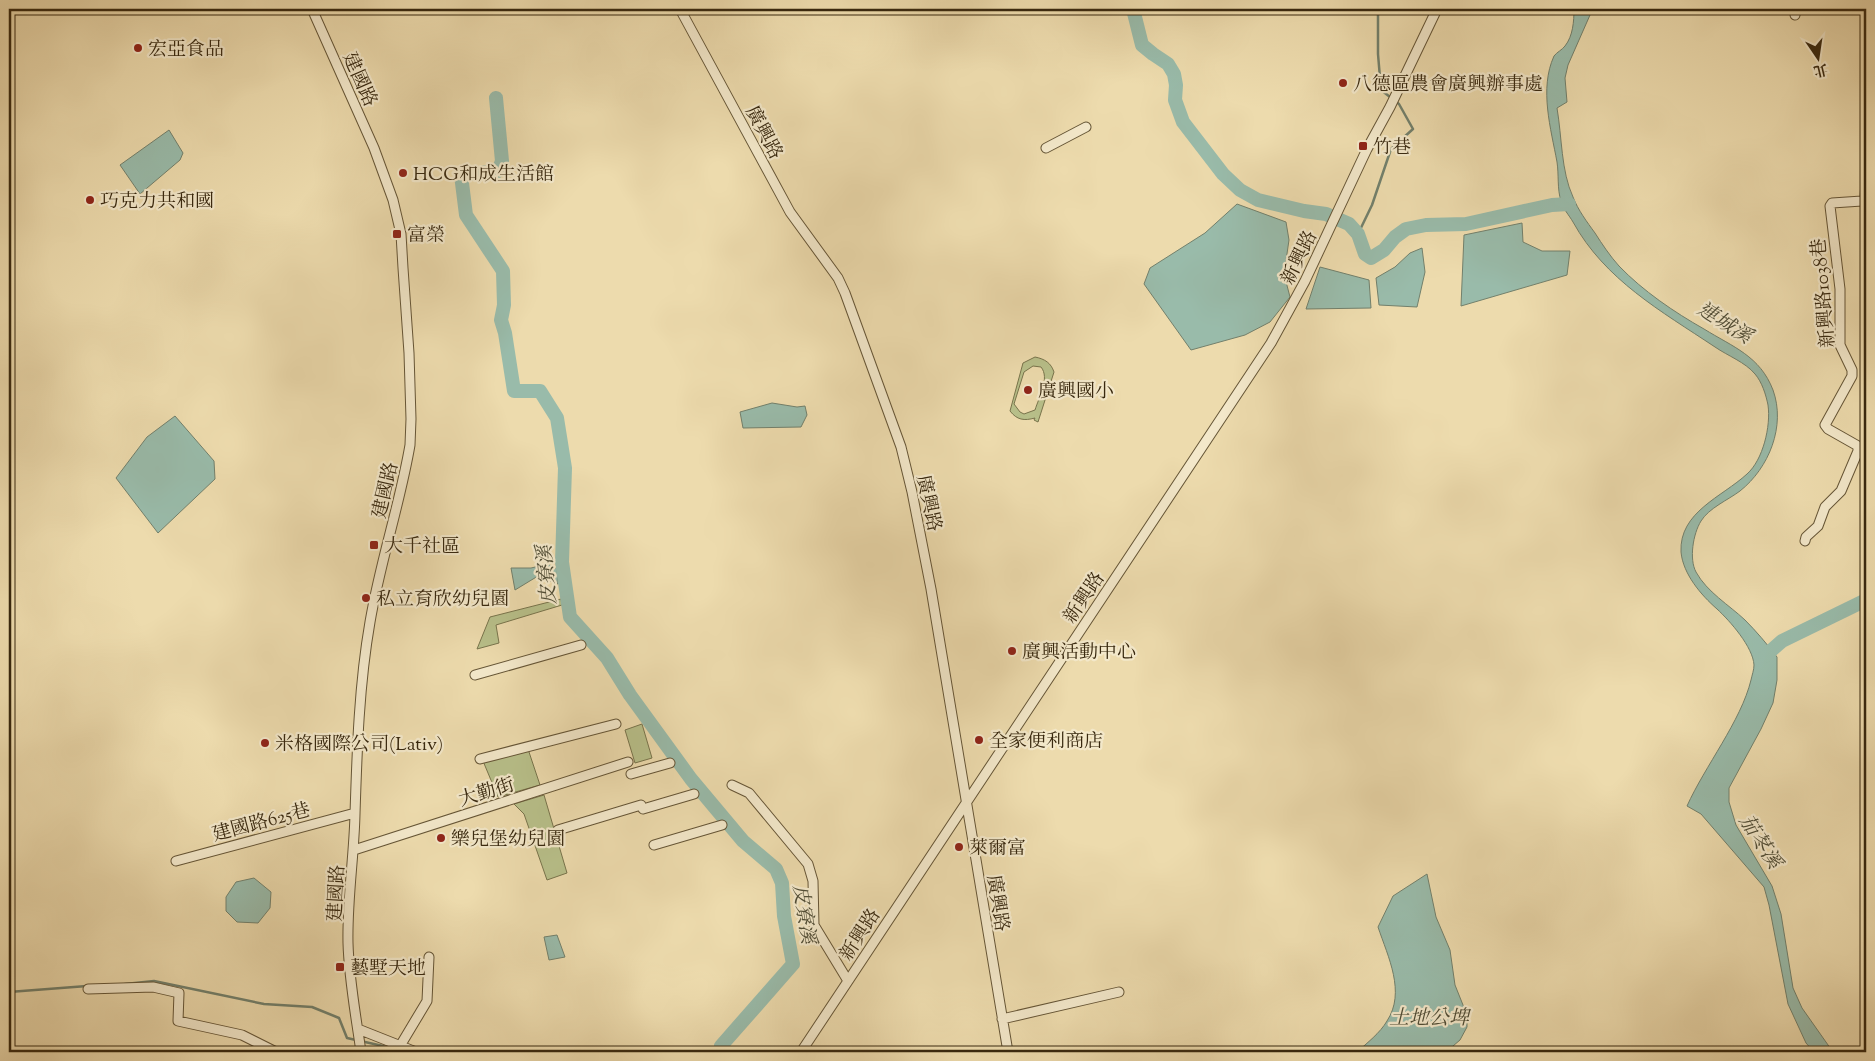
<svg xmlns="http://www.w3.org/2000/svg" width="1875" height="1061" font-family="'Sorts Mill Goudy','Noto Serif TC',serif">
	<rect width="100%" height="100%" fill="#eddbad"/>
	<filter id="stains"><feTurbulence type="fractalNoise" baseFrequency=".004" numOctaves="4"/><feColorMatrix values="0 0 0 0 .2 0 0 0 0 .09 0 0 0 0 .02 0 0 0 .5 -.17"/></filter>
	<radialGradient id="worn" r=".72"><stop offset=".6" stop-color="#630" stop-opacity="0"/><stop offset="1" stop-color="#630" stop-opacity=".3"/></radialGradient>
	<path fill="#b8c08a" stroke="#78744c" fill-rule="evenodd" d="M1035,357C1045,359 1051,363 1054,372L1038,422L1034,420L1035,418C1024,421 1017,420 1010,411L1023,363ZM1033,366L1041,367C1050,378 1039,397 1035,410L1024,414L1020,412L1014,404L1024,372Z
		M561,599L562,605L496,625L499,643L477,649L490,617Z
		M642,724L652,758L635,763L625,730Z
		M528,749L540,785L498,797L483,761Z
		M544,795L567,873L547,880L524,814L514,804Z"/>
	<path fill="#9ba" stroke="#72806c" d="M1574,9H1589L1590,15L1568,65L1565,78L1567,102L1557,108C1562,137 1561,171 1573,197C1578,210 1587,222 1595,233C1602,244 1610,256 1619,266C1643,291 1674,312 1704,329C1733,347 1760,356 1773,390C1786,426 1769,468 1740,491C1728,500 1709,508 1701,521C1693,534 1689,559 1696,572C1707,592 1729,605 1745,620C1756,631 1767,644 1777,657V680L1773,703L1761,729L1729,788V802L1736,825L1772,886L1781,914L1793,988L1802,1008L1833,1052H1814L1806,1043L1788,1004L1769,905L1764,887L1701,814L1687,806C1705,766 1741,721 1751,680C1752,675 1754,670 1754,665C1753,647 1730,621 1717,609C1701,595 1683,574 1681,552C1679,512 1722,497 1747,474C1763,460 1771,426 1768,405C1766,395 1762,382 1755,374C1745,362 1728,356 1715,347C1661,311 1605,280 1573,222C1569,215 1563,209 1561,201C1557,189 1559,175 1557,162C1551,129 1539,89 1554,56C1557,52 1562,50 1565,46C1573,36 1574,21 1574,9Z
		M169,130L183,153L180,160L140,194L120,165Z
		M1237,204L1286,222L1289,240L1284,274L1290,297L1270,322L1245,335L1191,350L1144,284L1150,268L1205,233Z
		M1522,223L1523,242L1542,251H1570L1567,275L1461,306L1464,235Z
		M1422,248L1425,272L1417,307L1379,305L1376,278L1395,267L1410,253Z
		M1320,267L1369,280L1371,308L1306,309Z
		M772,403L797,407L805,406L807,415L801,427L743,428L740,412Z
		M175,416L214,461L215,479L158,533L116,478L147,437Z
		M548,564L557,569L558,584L538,576L515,590L511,568H531Z
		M1427,874L1436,917L1450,950L1455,985L1467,1015V1027L1460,1040L1446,1052H1357C1367,1043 1380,1033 1387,1021C1406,992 1388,957 1378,927L1393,896Z
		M254,878L271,892L270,908L258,923L237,922L226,911V897L236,882Z
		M557,935L565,957L549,960L544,937Z"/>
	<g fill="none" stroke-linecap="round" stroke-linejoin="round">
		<path stroke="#72806c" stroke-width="2.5" d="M1358,234L1372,205L1391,149L1413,129L1399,104L1381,90L1378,54V9
			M125,984L154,981L264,1004L312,1007L339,1018L347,1038L383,1046L397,1052
			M9,992L87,986"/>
		<path stroke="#9ba" stroke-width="14" d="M1133,9L1142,45L1153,54L1168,64L1174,74L1176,85L1175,100L1183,122L1223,174L1240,190L1258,200L1304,211L1326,214L1349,224L1358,234L1365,254L1371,258L1384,250L1395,237L1406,229L1426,225L1466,224L1552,205L1569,204
			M496,98L502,161L498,171L461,175L466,215L503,271L504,305L501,320L505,333L514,391H540L557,418L565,468L562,562L570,617L607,658L630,695L691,779L743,841L776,869L782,883L784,916L793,964L721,1046L723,1052
			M1765,656L1782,641L1866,600"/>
		<g stroke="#655536" stroke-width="11">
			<path id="minor" d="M312,9L374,148L393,200L401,234L403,268L409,353L411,419L410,445C400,504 380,562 370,622C359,685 357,751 355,814C354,857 347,900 348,943C349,980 356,1016 361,1052
				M680,9L790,212L838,278L845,293L901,447L912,492L931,589L1008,1052
				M1795,15L1796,9
				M1046,148L1086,127
				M1805,541L1806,537L1818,526L1825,507L1841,491L1858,451V446L1828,429L1825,425L1852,376V370L1840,345V289L1830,206L1832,203L1862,201L1865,199L1866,180
				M475,675L581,645
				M480,759L616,724
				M631,774L670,763
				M732,785L749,793L808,864L813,881L814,925L848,981
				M643,809L694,794
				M558,830L641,805
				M654,845L722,825
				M354,850L628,762
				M176,861L355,813
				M88,989L153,987L179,993L178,1021L242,1035L276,1052
				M1002,1019L1119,992
				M358,1029L416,1052
				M400,1046L427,1001L429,957
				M801,1052L1271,343L1305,281L1367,149L1390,107L1437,9"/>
		</g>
		<use href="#minor" stroke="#f3e8ca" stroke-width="9"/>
	</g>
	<g fill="#8f2418" stroke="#f3e8ca" stroke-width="2">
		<circle cx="138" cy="48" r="5"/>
		<circle cx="1343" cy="83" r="5"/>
		<rect x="1358" y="141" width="10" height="10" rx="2.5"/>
		<circle cx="403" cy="173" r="5"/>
		<circle cx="90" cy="200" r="5"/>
		<rect x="392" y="229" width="10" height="10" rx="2.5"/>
		<circle cx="1028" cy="390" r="5"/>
		<rect x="369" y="540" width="10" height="10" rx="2.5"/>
		<circle cx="366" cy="598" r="5"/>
		<circle cx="1012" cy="651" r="5"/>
		<circle cx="979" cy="740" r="5"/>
		<circle cx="265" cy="743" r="5"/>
		<circle cx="441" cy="838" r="5"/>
		<circle cx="959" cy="847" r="5"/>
		<rect x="335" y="962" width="10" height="10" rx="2.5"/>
	</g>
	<g text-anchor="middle" stroke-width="4.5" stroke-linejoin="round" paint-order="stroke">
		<g font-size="19" fill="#38280f" stroke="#f3e8ca" text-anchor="start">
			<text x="148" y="55">宏亞食品</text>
			<text x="1353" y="90">八德區農會廣興辦事處</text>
			<text x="1373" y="153">竹巷</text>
			<text x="413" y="180">HCG和成生活館</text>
			<text x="100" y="207">巧克力共和國</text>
			<text x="407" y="241">富榮</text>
			<text x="1038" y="397">廣興國小</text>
			<text x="384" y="552">大千社區</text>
			<text x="376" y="605">私立育欣幼兒園</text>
			<text x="1022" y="658">廣興活動中心</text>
			<text x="989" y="747">全家便利商店</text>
			<text x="275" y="750">米格國際公司(Lativ)</text>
			<text x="451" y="845">樂兒堡幼兒園</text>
			<text x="969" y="854">萊爾富</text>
			<text x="350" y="974">藝墅天地</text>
		</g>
		<g font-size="19" fill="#38280f" stroke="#f3e8ca">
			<text transform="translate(361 79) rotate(66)" y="7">建國路</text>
			<text transform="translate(765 132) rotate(62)" y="7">廣興路</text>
			<text transform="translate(1298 257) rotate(-64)" y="7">新興路</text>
			<text transform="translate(1822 293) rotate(-95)" y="7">新興路1038巷</text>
			<text transform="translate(384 490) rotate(-77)" y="7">建國路</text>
			<text transform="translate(930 503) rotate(78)" y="7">廣興路</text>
			<text transform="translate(1083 597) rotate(-56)" y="7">新興路</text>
			<text transform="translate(486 791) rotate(-17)" y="7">大勤街</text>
			<text transform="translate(261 821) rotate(-15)" y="7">建國路625巷</text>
			<text transform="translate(335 893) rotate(-87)" y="7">建國路</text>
			<text transform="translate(999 903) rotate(81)" y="7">廣興路</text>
			<text transform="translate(859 934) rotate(-57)" y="7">新興路</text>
		</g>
		<g font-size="20" font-style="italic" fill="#504d36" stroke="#f3e8ca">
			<text transform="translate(1725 322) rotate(32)" y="7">連城溪</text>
			<text transform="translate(546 575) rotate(-95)" y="7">皮寮溪</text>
			<text transform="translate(1761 841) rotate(57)" y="7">茄苳溪</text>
			<text transform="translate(805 914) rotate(81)" y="7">皮寮溪</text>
			<text x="1429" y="1024">土地公埤</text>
		</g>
	</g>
	<rect width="1875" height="1061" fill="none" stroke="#eddbad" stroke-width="30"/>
	<rect x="10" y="10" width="1855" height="1041" fill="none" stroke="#38280f" stroke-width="2.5"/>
	<rect x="15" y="15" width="1845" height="1031" fill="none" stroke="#38280f"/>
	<g transform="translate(1818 58) rotate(167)" stroke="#f3e8ca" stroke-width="4" paint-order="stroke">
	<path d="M0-4L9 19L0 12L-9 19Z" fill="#38280f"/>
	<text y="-8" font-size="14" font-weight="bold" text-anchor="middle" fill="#38280f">北</text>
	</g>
	<rect width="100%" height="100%" filter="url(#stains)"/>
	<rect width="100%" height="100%" fill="url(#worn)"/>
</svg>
